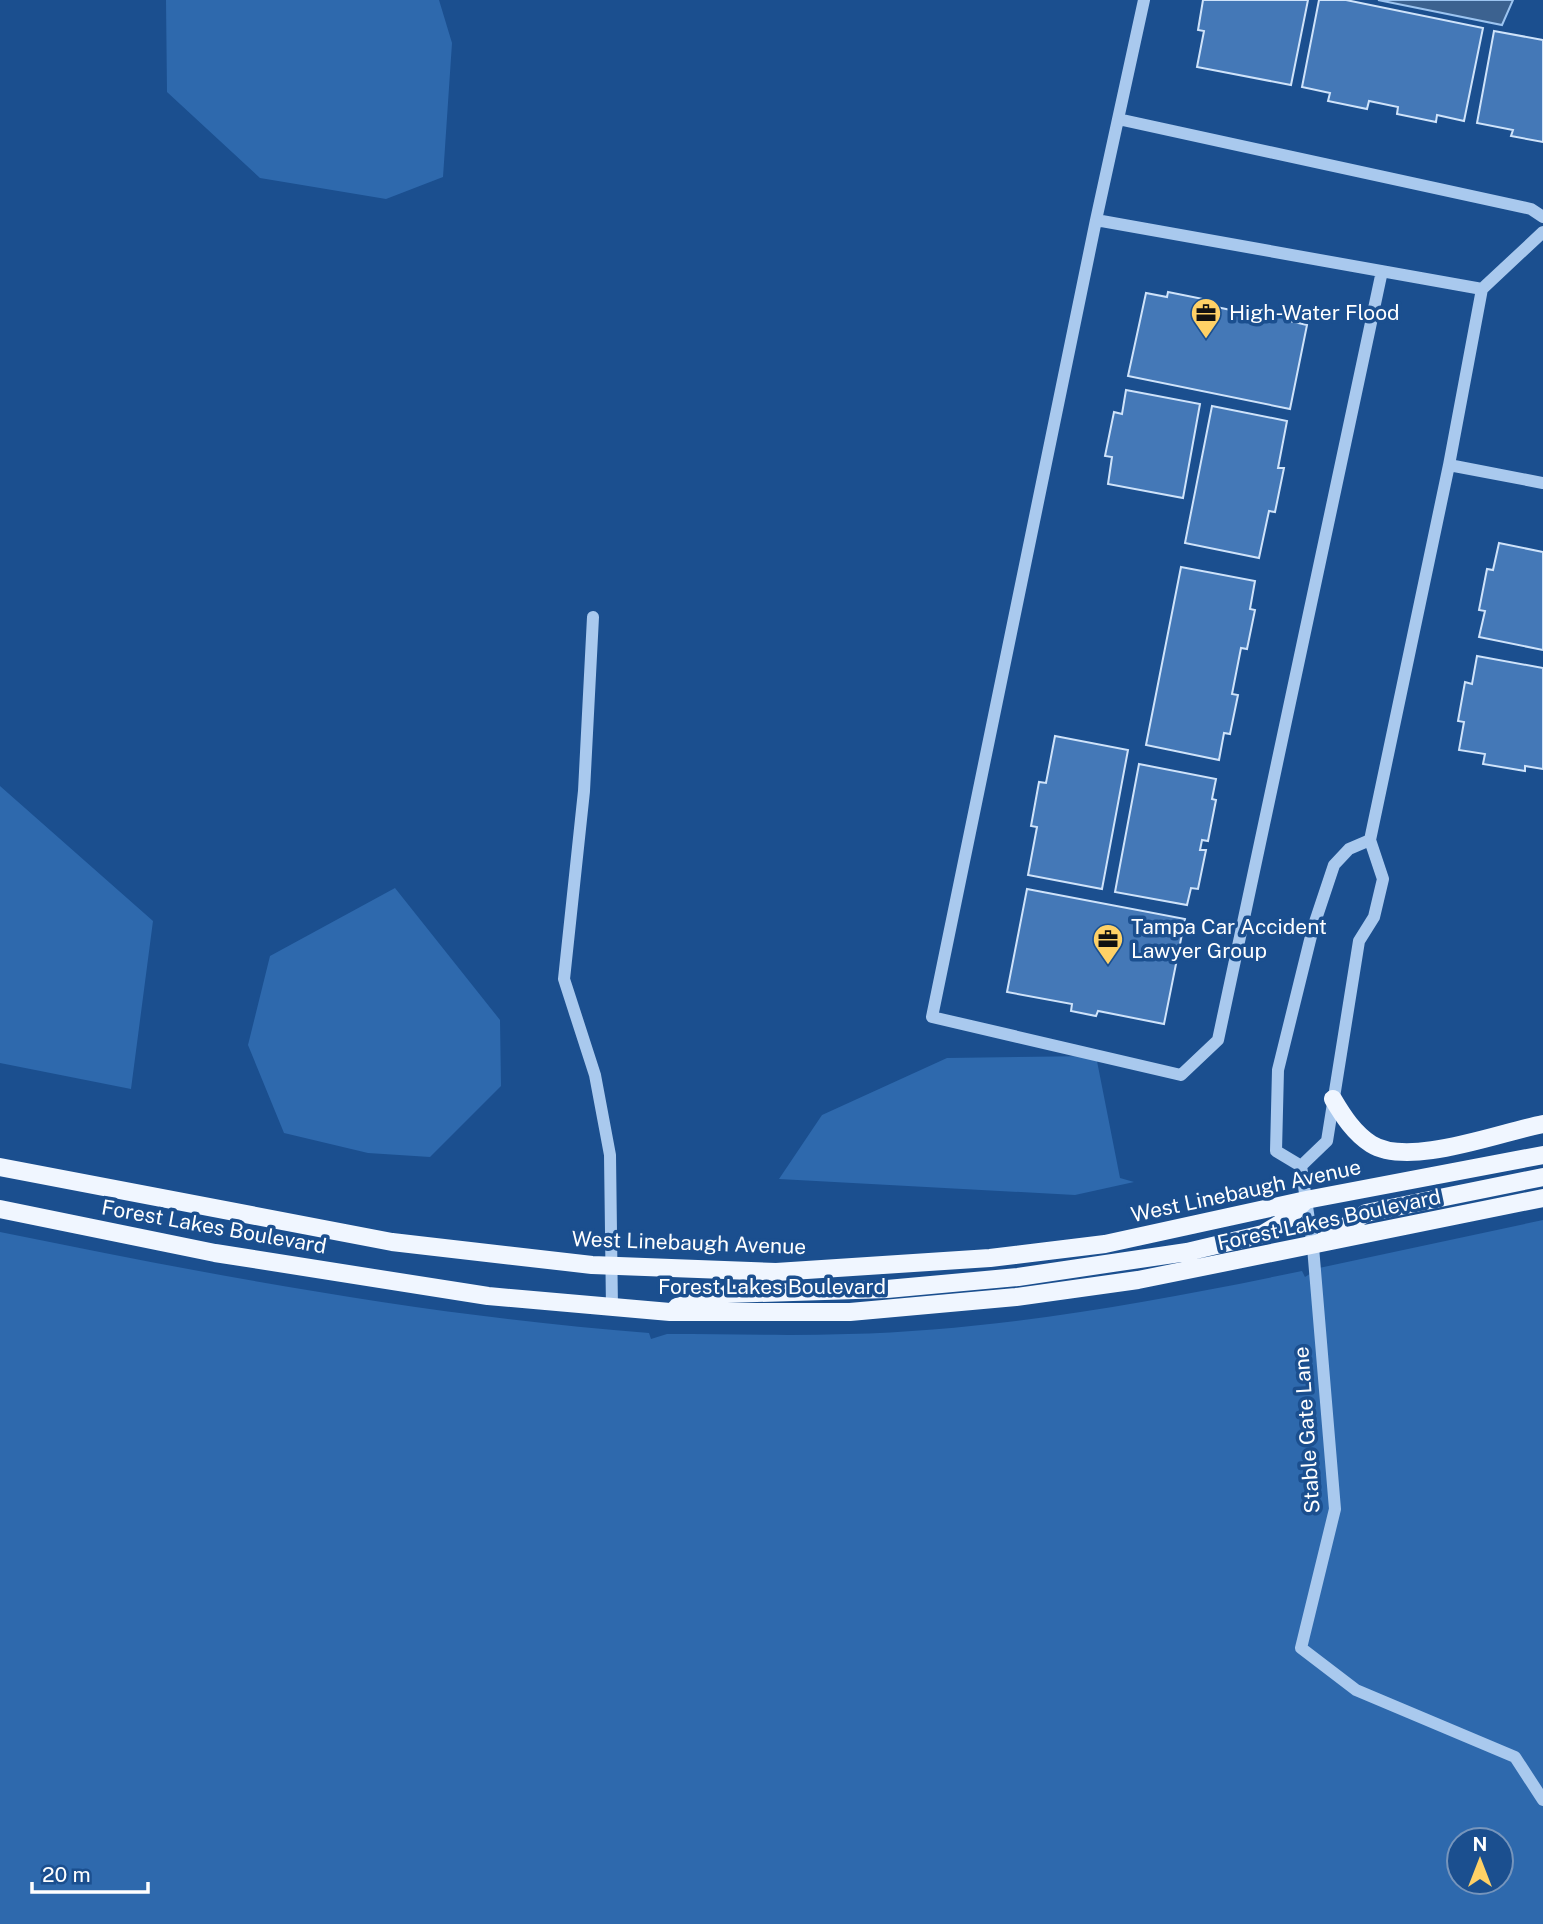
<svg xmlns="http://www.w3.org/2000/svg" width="1543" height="1924" font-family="'Public Sans',sans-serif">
	<rect width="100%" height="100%" fill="#1b4f8f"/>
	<path fill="#2e69ad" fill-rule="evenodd" d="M166,0H439L452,43L443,177L386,199L260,178L167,92Z
		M0,786L153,921L131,1089L0,1063Z
		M395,888L500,1020L501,1086L430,1157L368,1153L284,1133L248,1045L270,956Z
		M1096,1056L1120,1178L1134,1182L1075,1195L779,1179L822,1115L947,1058Z
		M1543,1220V1924H0V1232C215,1276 430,1316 649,1333L651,1339L667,1334C727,1334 788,1336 848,1334C1000,1330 1153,1302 1302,1271L1305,1277L1319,1268ZM1459,1840H1501V1882H1459Z"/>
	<path fill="#3c6290" stroke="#9cc4f0" stroke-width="2" d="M1378,0H1513L1502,25Z"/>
	<path fill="#4478b7" stroke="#cfe3fa" stroke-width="2" d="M1203,0H1308L1291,85L1197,67L1204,31L1198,30Z
		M1319,0H1346L1483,28L1464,121L1437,115L1436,122L1397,114L1398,107L1369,101L1367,109L1328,101L1330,93L1302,87Z
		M1494,31L1543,40V142L1511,136L1513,130L1477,123Z
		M1168,292L1208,300L1207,305L1245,313L1246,308L1286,315L1285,320L1307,325L1290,409L1128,376L1146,293L1167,297Z
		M1126,390L1200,404L1183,498L1108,484L1112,457L1105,456L1114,412L1122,414Z
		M1212,406L1287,421L1278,468H1284L1275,512L1269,511L1259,558L1185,543Z
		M1499,543L1543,552V650L1479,637L1485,611L1479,610L1487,569L1493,570Z
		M1181,567L1255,581L1250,609L1255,610L1247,649L1241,648L1232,694L1238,695L1230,734L1224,733L1219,760L1146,745Z
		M1477,656L1543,668V769L1525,766V771L1483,764L1485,754L1459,750L1464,722L1458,721L1465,682L1472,684Z
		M1055,736L1128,750L1102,889L1028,875L1037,827L1031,826L1039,782L1046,783Z
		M1139,764L1216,779L1212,799L1216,800L1208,841L1202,840L1200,850H1206L1198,889L1191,888L1187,905L1115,892Z
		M1027,889L1185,919L1164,1024L1098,1011L1096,1016L1071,1011L1072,1004L1007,992Z"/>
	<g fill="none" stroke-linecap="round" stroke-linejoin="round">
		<path stroke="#a9c9ee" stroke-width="12" d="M1118,119L1531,209L1543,217
			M1096,220L1144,0
			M1382,271L1218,1040L1181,1075L932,1017L1096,220L1482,289
			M1449,465L1543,483
			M593,617L584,791L564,979L595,1075L610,1155L612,1309
			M1301,1166L1327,1141L1359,941L1374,917L1383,879L1370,840L1449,465L1482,289L1543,232
			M1301,1166L1313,1247L1335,1509L1301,1648L1356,1690L1515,1757L1543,1800
			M1301,1166L1276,1151L1278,1070L1313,928L1334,865L1349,849L1370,840"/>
		<path stroke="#f0f6ff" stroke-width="18" d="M1333,1099C1343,1116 1354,1133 1371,1144C1409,1168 1501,1132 1543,1124
			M0,1167L392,1242L592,1265L776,1272L990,1258L1105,1244L1306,1200L1543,1155
			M0,1209L215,1253L488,1296L670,1312H850L1016,1297L1138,1280L1543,1198
			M1321,1242L1366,1213L1543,1177
			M677,1307L727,1294L887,1289L1018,1277L1187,1252L1263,1234L1286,1220L1306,1200"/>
	</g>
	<defs>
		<g id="office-pin" transform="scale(1.575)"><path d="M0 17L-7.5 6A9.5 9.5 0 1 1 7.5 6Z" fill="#ffd166" stroke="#1b4f8f"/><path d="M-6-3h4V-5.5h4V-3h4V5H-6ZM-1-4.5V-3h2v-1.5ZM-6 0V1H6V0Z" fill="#111"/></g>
	</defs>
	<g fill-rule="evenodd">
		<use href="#office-pin" x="1206" y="313"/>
		<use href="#office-pin" x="1108" y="939"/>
	</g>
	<g text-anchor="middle" stroke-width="7" stroke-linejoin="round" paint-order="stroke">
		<g font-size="21" fill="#fff" stroke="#1b4f8f" text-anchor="start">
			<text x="1229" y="320">High-Water Flood</text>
			<text x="1131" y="934">Tampa Car Accident<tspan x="1131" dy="24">Lawyer Group</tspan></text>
		</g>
		<g font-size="21" fill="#fff" stroke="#1b4f8f">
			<text transform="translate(1246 1191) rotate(-12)" y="7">West Linebaugh Avenue</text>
			<text transform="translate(1329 1220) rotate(-12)" y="7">Forest Lakes Boulevard</text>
			<text transform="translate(214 1227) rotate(10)" y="7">Forest Lakes Boulevard</text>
			<text transform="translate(689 1243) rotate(2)" y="7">West Linebaugh Avenue</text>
			<text x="772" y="1294">Forest Lakes Boulevard</text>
			<text transform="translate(1307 1430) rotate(-94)" y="7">Stable Gate Lane</text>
		</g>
	</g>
	<g transform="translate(1480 1861)"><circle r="33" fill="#1b4f8f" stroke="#7695bc" stroke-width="2"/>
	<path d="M0-5L12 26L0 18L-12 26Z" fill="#ffd166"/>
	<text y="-10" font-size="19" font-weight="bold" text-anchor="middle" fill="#ffffff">N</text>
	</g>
	<path d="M32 1882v10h116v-10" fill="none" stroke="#ffffff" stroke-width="3.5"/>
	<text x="42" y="1882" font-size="21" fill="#ffffff" stroke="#1b4f8f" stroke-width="5" paint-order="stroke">20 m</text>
</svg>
